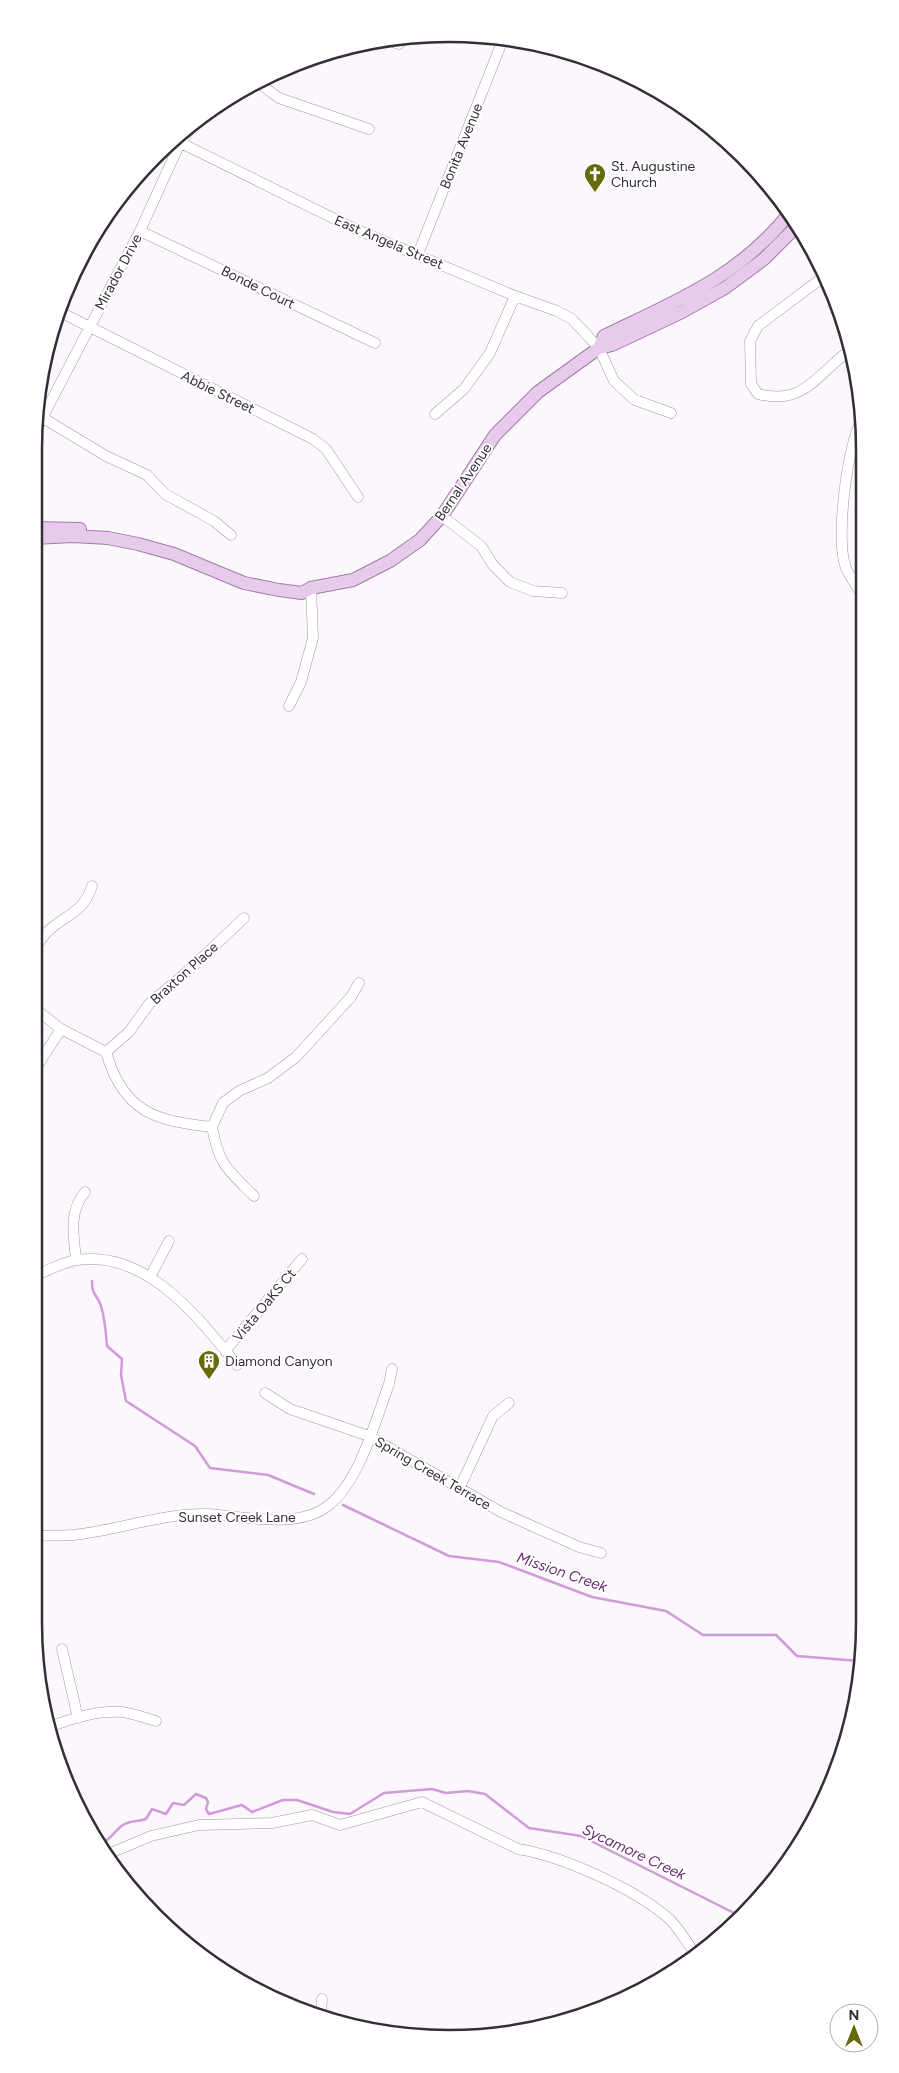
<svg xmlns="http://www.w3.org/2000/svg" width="899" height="2073" font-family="Figtree,sans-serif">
	<rect width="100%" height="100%" fill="#fbf7fc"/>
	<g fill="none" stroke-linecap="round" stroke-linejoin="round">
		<path stroke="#d09cd8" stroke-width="2.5" d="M92,1281C92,1296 97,1294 101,1306C105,1319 106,1332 107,1346L122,1359L121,1375L126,1401L195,1446L210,1468L268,1475L314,1494
			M343,1505L449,1556L499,1562L592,1597L666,1611L703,1635H776L797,1656L859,1661
			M98,1843C109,1843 115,1830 123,1825C131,1820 138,1822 146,1819L152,1809L166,1814L173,1803L184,1805L196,1794L206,1798L208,1802L206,1809L209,1814L242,1805L252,1812L283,1800H297L333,1812L350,1814L384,1793L432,1789L446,1793L468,1791L485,1794L529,1828L581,1836L740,1916"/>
		<g stroke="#a894ab" stroke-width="11">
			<path id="minor" d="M388,40L399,44
				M257,82L279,98L369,129
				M175,140L353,228L515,296L557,311L572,319L599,348L614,381L635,400L671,413
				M140,231L375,343
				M418,254L504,37
				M827,278H822L758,326L750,341L751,384L758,394C804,406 817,374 850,350
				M58,311L313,439L326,449L358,497
				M435,414L464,389L490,353L515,296
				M43,418L106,456L147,475L165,494L214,521L231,535
				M862,419C847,445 835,541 846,568C850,577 857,586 862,595
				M38,426L140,231L180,143L197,119
				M442,516L481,546L493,565L510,582L533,591L562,593
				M289,706L301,682L313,638L311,588
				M34,949C38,944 42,938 46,933C64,915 84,913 92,886
				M34,1008L61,1029L106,1052C123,1112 155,1121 212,1127C219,1165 227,1169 254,1196
				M106,1052L129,1032L149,1004L188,971L244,918
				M34,1071L61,1029
				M212,1127L223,1103L239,1091L268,1078L296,1057L351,997L359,983
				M76,1260C74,1236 68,1212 85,1192
				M34,1276C47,1271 63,1262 77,1260C147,1250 198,1317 237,1365
				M150,1277L169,1241
				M225,1351L302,1259
				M265,1393L290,1409L369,1436L501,1512L579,1547L601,1553
				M460,1487L493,1416L509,1403
				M34,1536C46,1535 59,1536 72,1535C117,1531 161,1513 207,1514C242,1516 299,1530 329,1505C360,1480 375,1422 389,1384L392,1369
				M62,1649L78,1718
				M51,1726C73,1719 97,1710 121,1712C133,1713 145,1718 156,1721
				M106,1855L151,1836L199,1825L272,1823L312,1815L340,1825L422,1802L518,1849C562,1856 633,1888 667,1917C678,1926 686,1942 695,1953
				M321,2014L322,1999"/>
		</g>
		<g stroke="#9f7da5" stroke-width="14">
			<path id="major" d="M599,348L604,336C676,301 737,278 789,214
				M34,528L80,529
				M34,538L73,536L108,538L138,544L174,554L244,583L279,590L302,593L311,588L353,580L390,561L420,540L442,516L495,435L538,392L599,348L612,345L682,312L725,288L764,259L797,226"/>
		</g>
		<use href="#minor" stroke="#fff" stroke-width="10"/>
		<use href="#major" stroke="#e8cbec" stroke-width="12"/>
	</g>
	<defs>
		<g id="church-pin" transform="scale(1.125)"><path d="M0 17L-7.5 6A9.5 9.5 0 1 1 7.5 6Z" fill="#676a0a" stroke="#fff"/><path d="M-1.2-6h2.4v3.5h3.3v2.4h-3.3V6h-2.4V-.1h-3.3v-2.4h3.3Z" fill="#fff"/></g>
		<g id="building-pin" transform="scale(1.125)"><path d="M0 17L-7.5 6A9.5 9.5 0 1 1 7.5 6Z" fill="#676a0a" stroke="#fff"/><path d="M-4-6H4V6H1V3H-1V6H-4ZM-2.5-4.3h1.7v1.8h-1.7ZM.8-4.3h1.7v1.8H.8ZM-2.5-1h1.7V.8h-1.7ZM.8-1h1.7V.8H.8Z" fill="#fff"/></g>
	</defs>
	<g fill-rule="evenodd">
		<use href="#church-pin" x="595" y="174"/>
		<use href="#building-pin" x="209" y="1361"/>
	</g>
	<g text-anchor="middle" stroke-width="4" stroke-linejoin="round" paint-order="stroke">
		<g font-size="14" fill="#352d37" stroke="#fff">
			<text transform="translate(461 146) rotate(-68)" y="5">Bonita Avenue</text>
			<text transform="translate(389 242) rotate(23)" y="5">East Angela Street</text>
			<text transform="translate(118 272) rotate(-62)" y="5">Mirador Drive</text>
			<text transform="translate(258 287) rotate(26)" y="5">Bonde Court</text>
			<text transform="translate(218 392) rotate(26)" y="5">Abbie Street</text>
			<text transform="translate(463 482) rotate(-56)" y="5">Bernal Avenue</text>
			<text transform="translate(184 973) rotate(-42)" y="5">Braxton Place</text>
			<text transform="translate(264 1305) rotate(-50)" y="5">Vista OaKS Ct</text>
			<text transform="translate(433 1473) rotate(30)" y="5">Spring Creek Terrace</text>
			<text x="237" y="1522">Sunset Creek Lane</text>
		</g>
		<g font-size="14" fill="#352d37" stroke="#fff" text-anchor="start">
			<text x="611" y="171">St. Augustine<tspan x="611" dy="16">Church</tspan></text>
			<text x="225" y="1366">Diamond Canyon</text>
		</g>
		<g font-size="15" font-style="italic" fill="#682b72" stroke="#fff">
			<text transform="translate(562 1572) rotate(19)" y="5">Mission Creek</text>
			<text transform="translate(634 1852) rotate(25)" y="5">Sycamore Creek</text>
		</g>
	</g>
	<path d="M0 0H899V2073H0ZM449 42H449A407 407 0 0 1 856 449V1623A407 407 0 0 1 449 2030H449A407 407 0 0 1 42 1623V449A407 407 0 0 1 449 42Z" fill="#fff" fill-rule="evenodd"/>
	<path fill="none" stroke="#352d37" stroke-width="2.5" d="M449 42H449A407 407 0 0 1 856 449V1623A407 407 0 0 1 449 2030H449A407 407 0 0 1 42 1623V449A407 407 0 0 1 449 42Z"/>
	<g transform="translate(854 2028)"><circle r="24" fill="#ffffff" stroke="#aeabaf"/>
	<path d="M0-4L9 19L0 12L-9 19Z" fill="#676a0a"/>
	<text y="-8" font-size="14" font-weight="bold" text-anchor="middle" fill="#352d37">N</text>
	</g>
</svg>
